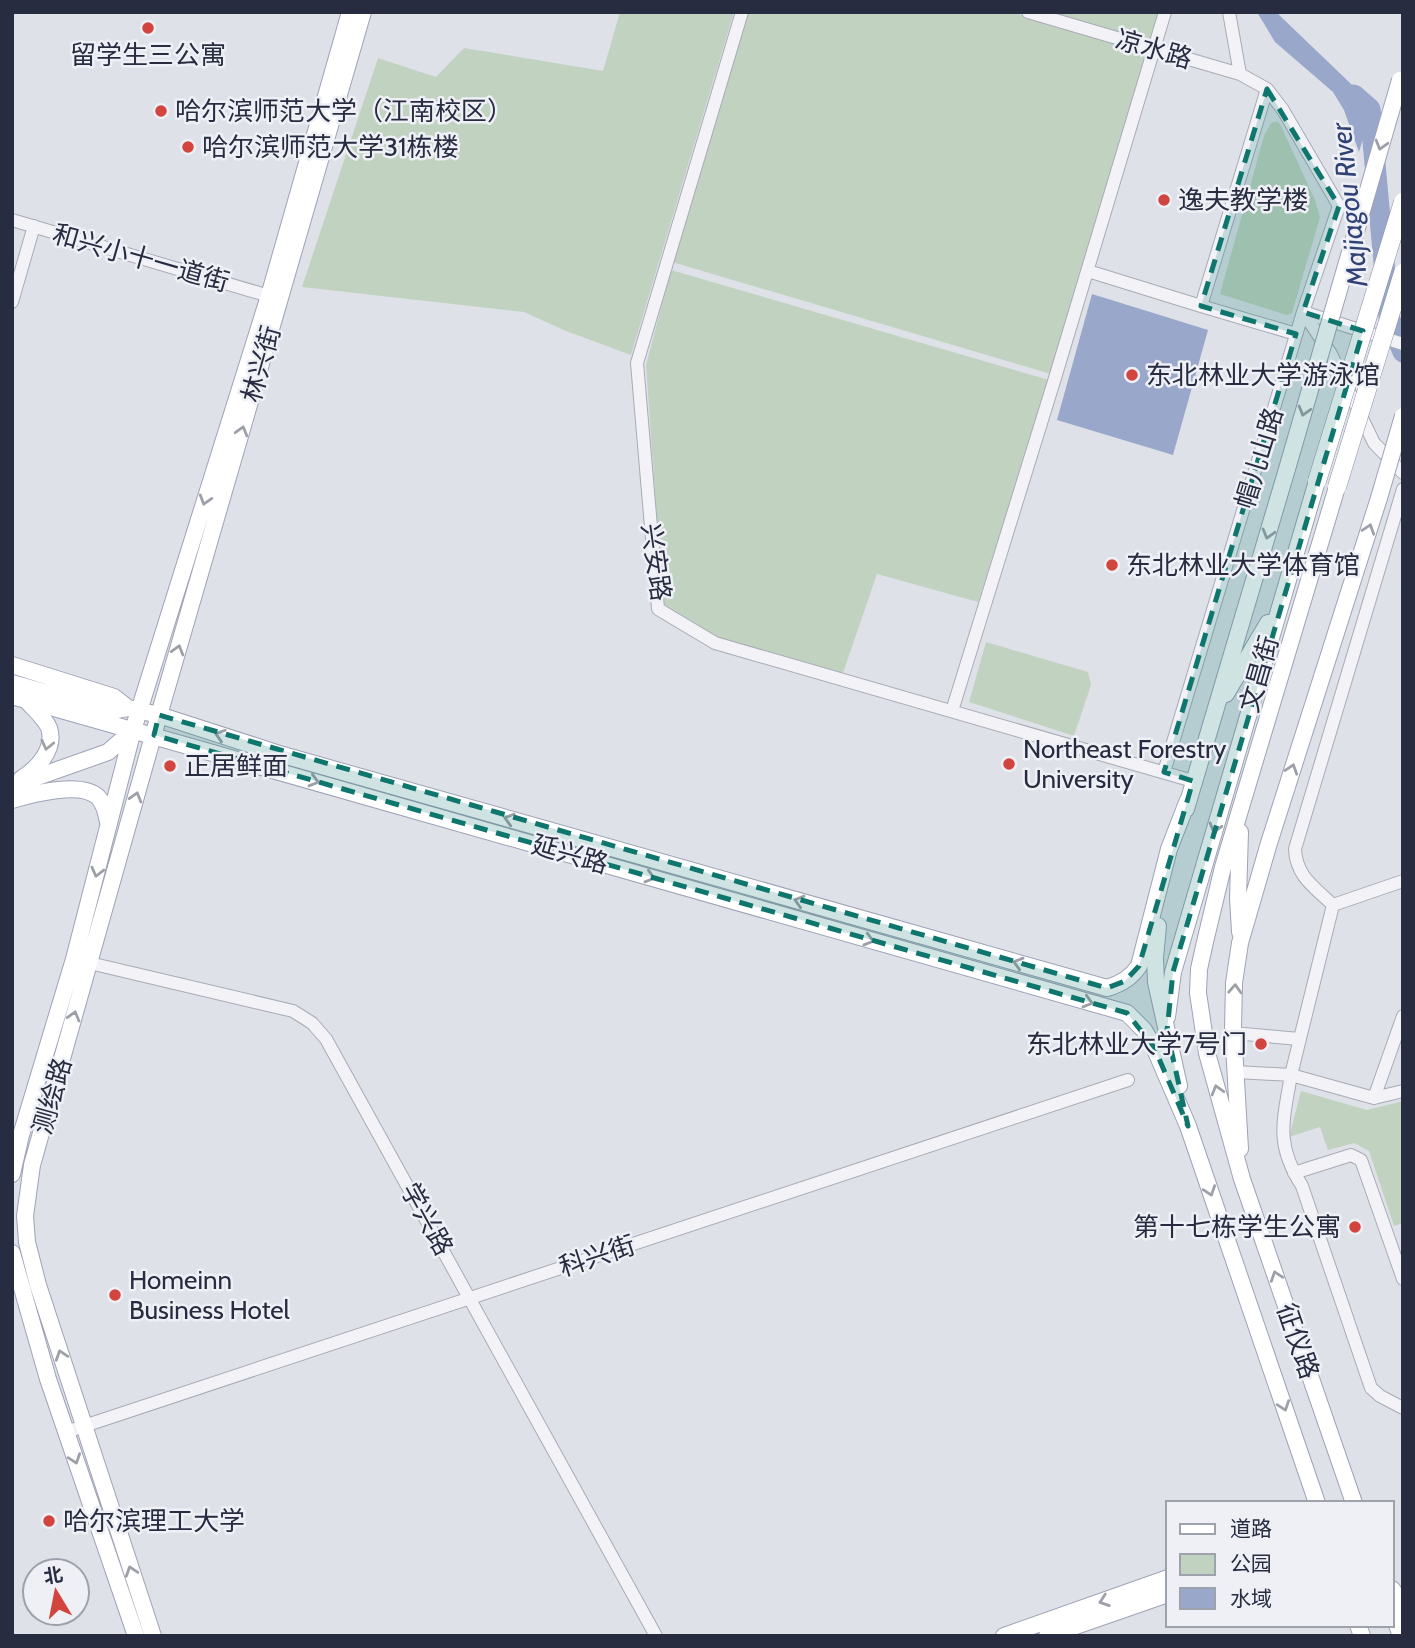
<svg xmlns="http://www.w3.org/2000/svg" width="1415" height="1648" font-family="Cabin,'Noto Sans SC',sans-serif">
	<rect width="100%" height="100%" fill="#dfe1e9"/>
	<path fill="#c1d3c0" d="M620,12H734L631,355L566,331L524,312L302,287L378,58L436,77L464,48L603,71Z
		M746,12H1012L1148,51L1054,375L672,262Z
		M1043,12H1161L1153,44Z
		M1277,121L1280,124L1315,200L1320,217L1292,313L1287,315L1220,294L1264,136L1271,123Z
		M671,270L1049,380L978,602L877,574L843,673L718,638L663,607L646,365Z
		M986,642L1088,672L1091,685L1074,736L969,702Z
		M1301,1091L1367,1110L1403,1101V1223L1394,1226L1369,1151L1354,1143L1328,1150L1320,1127L1289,1137Z"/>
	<path fill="#98a7ca" d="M1257,12H1276L1373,105L1359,152L1344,110L1333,92L1275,42Z
		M1092,294L1208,330L1173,455L1057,420Z"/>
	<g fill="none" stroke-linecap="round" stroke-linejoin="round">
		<path stroke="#98a7ca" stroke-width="21" d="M1354,95L1370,109L1389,317L1403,352"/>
		<g stroke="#a8abb6" stroke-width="14">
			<path id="minor" d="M742,12L637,363L658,609L715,643L1193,781
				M1028,12L1240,74
				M1267,89L1201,306L1296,334
				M12,220L269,296
				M1088,271L1201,306
				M12,302L34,226
				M1303,312L1331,354L1374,443L1403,473
				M1303,312L1403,344
				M952,711L1055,378L1165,12
				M1164,772L1303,312L1339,206L1283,110L1267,89L1240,74L1229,12
				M1403,881L1333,905L1291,1075L1374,1098L1403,1091
				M1333,905C1314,887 1296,876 1295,849L1403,489
				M81,961L293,1011L312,1023L326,1039L656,1636
				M1233,1033L1299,1039
				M1236,1072L1291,1075C1283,1122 1275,1144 1302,1186L1371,1388L1380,1396L1403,1408
				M1374,1098L1403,1016
				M1294,1173L1351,1155L1361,1160L1403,1279
				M66,1432L1128,1080"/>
		</g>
		<g stroke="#9ea2b5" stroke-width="18">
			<path id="major" d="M1337,487L1223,867L1205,942L1199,969L1198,993L1207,1053L1242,1179L1354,1503
				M12,665L114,697L128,708L159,715L283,755L1107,988C1121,984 1131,978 1139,966L1169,849L1188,800
				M12,683L111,711L128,708
				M1226,694L1268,623
				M12,696L1127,1013L1144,1030L1154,1047L1188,1126L1317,1503
				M21,779C37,769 56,749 49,728C45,718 34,709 27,701
				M12,786L108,752L133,730
				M12,800C32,794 81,781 98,797C105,804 106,813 108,822
				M1186,809L1287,469
				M1240,832L1238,898L1240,932
				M1158,926L1155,958L1156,982L1179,1086
				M1167,1017L1173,972L1317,481
				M1240,1149L1233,1029L1234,983L1240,943L1269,843L1379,498
				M12,1174L21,1135L74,959L133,730L269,296L350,12
				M12,1253L48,1379L136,1636
				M1392,1589L1403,1605
				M1392,1611L1401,1636
				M1358,1625L1362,1636
				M153,1636L38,1285L27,1242L25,1216L32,1165L159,715L363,12
				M1004,1636L1168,1578
				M1047,1636L1168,1594"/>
		</g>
		<use href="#minor" stroke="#f2f2f7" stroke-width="12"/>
		<use href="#major" stroke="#fff" stroke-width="16"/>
		<g stroke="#9ea2b5" stroke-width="18" stroke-linecap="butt">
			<path id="major-bridge" d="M1287,469L1400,80
				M1379,498L1403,416"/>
		</g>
		<g stroke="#868ba0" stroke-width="19" stroke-linecap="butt">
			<path id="highway-bridge" d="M1317,481L1403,202
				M1337,487L1403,273"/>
		</g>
		<use href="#major-bridge" stroke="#fff" stroke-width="16"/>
		<use href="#highway-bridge" stroke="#fff" stroke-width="18"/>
	</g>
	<defs><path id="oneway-chevron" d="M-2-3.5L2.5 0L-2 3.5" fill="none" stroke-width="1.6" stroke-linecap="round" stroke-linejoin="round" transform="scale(1.75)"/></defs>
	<g stroke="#9ea0a9">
		<use href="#oneway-chevron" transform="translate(1381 145) rotate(106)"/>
		<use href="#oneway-chevron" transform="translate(1304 411) rotate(106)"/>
		<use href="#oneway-chevron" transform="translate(242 431) rotate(-74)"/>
		<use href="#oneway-chevron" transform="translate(205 500) rotate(107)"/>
		<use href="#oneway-chevron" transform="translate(1369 529) rotate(-72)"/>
		<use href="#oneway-chevron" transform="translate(1268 534) rotate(106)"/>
		<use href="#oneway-chevron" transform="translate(178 650) rotate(-74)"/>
		<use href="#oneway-chevron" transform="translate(220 735) rotate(-162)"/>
		<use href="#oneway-chevron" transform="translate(47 745) rotate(103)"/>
		<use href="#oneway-chevron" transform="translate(1292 769) rotate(-72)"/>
		<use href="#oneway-chevron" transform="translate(314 781) rotate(16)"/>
		<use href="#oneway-chevron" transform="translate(136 797) rotate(-74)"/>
		<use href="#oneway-chevron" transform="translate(509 819) rotate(-164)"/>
		<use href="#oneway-chevron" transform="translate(1215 828) rotate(106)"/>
		<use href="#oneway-chevron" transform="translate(97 872) rotate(104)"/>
		<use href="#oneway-chevron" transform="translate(650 877) rotate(16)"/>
		<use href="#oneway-chevron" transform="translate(799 901) rotate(-164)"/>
		<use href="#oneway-chevron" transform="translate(869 940) rotate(16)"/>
		<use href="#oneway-chevron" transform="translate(1018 963) rotate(-164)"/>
		<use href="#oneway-chevron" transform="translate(1235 989) rotate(-87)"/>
		<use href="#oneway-chevron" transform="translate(1088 1002) rotate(16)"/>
		<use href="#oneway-chevron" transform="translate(74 1016) rotate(-74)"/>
		<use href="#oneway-chevron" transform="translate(1217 1090) rotate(-106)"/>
		<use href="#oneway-chevron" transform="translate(1210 1191) rotate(71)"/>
		<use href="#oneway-chevron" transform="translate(1276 1276) rotate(-109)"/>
		<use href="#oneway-chevron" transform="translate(61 1355) rotate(-108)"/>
		<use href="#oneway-chevron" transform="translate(1284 1406) rotate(71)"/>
		<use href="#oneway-chevron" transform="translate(75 1459) rotate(71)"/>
		<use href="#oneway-chevron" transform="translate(131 1571) rotate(-108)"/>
		<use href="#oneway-chevron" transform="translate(1104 1601) rotate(161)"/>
	</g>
	<path fill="#0f766e" fill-opacity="0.2" stroke="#0f766e" stroke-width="5" stroke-dasharray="14 9" stroke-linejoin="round" d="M1267,89L1339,206L1303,312L1363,331L1173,972L1167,1031L1188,1126L1154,1047L1127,1013L154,735L159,715L1107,988L1125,981L1139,966L1193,781L1164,772L1296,334L1201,306Z"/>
	<g fill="#d2453f" stroke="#eef0f6" stroke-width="2.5">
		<circle cx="148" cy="28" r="7"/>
		<circle cx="161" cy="111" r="7"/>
		<circle cx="188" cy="147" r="7"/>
		<circle cx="1164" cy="200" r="7"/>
		<circle cx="1132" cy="375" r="7"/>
		<circle cx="1112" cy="565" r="7"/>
		<circle cx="1009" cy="764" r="7"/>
		<circle cx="170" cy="766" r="7"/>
		<circle cx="1261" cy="1044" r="7"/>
		<circle cx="1355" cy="1227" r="7"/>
		<circle cx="115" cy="1295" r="7"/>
		<circle cx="49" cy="1521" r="7"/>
	</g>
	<g text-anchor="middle" stroke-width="5" stroke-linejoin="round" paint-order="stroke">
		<g font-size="26" fill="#272c40" stroke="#eef0f6">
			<text transform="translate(1154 49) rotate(16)" y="9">凉水路</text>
			<text transform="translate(141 258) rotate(16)" y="9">和兴小十一道街</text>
			<text transform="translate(261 364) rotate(-74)" y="9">林兴街</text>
			<text transform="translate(1259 458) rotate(-73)" y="9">帽儿山路</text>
			<text transform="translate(656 562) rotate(82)" y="9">兴安路</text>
			<text transform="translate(1259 674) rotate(-74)" y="9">文昌街</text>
			<text transform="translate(570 854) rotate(16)" y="9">延兴路</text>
			<text transform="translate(52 1096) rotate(-74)" y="9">测绘路</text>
			<text transform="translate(427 1219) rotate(61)" y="9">学兴路</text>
			<text transform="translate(597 1256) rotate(-18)" y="9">科兴街</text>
			<text transform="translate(1298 1341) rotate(71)" y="9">征仪路</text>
		</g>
		<g font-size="26" fill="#272c40" stroke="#eef0f6" text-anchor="start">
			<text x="148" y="64" text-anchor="middle">留学生三公寓</text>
			<text x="175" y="120">哈尔滨师范大学（江南校区）</text>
			<text x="202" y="156">哈尔滨师范大学31栋楼</text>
			<text x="1178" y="209">逸夫教学楼</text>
			<text x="1146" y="384">东北林业大学游泳馆</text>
			<text x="1126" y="574">东北林业大学体育馆</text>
			<text x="1023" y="758">Northeast Forestry<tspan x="1023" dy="30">University</tspan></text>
			<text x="184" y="775">正居鲜面</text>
			<text x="1247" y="1053" text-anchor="end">东北林业大学7号门</text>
			<text x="1341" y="1236" text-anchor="end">第十七栋学生公寓</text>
			<text x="129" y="1289">Homeinn<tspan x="129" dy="30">Business Hotel</tspan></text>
			<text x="63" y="1530">哈尔滨理工大学</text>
		</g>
		<g font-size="28" font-style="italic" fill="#304275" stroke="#eef0f6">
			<text transform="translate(1349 205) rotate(-96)" y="10">Majiagou River</text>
		</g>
	</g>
	<rect width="1415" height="1648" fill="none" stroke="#272c40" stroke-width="28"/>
	<rect x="1166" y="1501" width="228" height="126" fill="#eef0f6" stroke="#9ea2ad" stroke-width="2"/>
	<rect x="1180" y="1524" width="35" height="10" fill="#ffffff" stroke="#9ea2ad" stroke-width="2"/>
	<text x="1230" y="1536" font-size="21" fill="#272c40">道路</text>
	<rect x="1180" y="1554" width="35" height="21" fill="#c1d3c0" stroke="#9ea2ad" stroke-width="2"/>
	<text x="1230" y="1571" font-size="21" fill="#272c40">公园</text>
	<rect x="1180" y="1588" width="35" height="21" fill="#98a7ca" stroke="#9ea2ad" stroke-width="2"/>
	<text x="1230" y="1606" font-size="21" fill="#272c40">水域</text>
	<g transform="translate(56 1592) rotate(350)"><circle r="33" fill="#eef0f6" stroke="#9ea2ad" stroke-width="2"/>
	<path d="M0-5L12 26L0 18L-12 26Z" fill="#d2453f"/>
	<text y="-10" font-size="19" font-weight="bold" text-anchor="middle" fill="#272c40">北</text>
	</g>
</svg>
